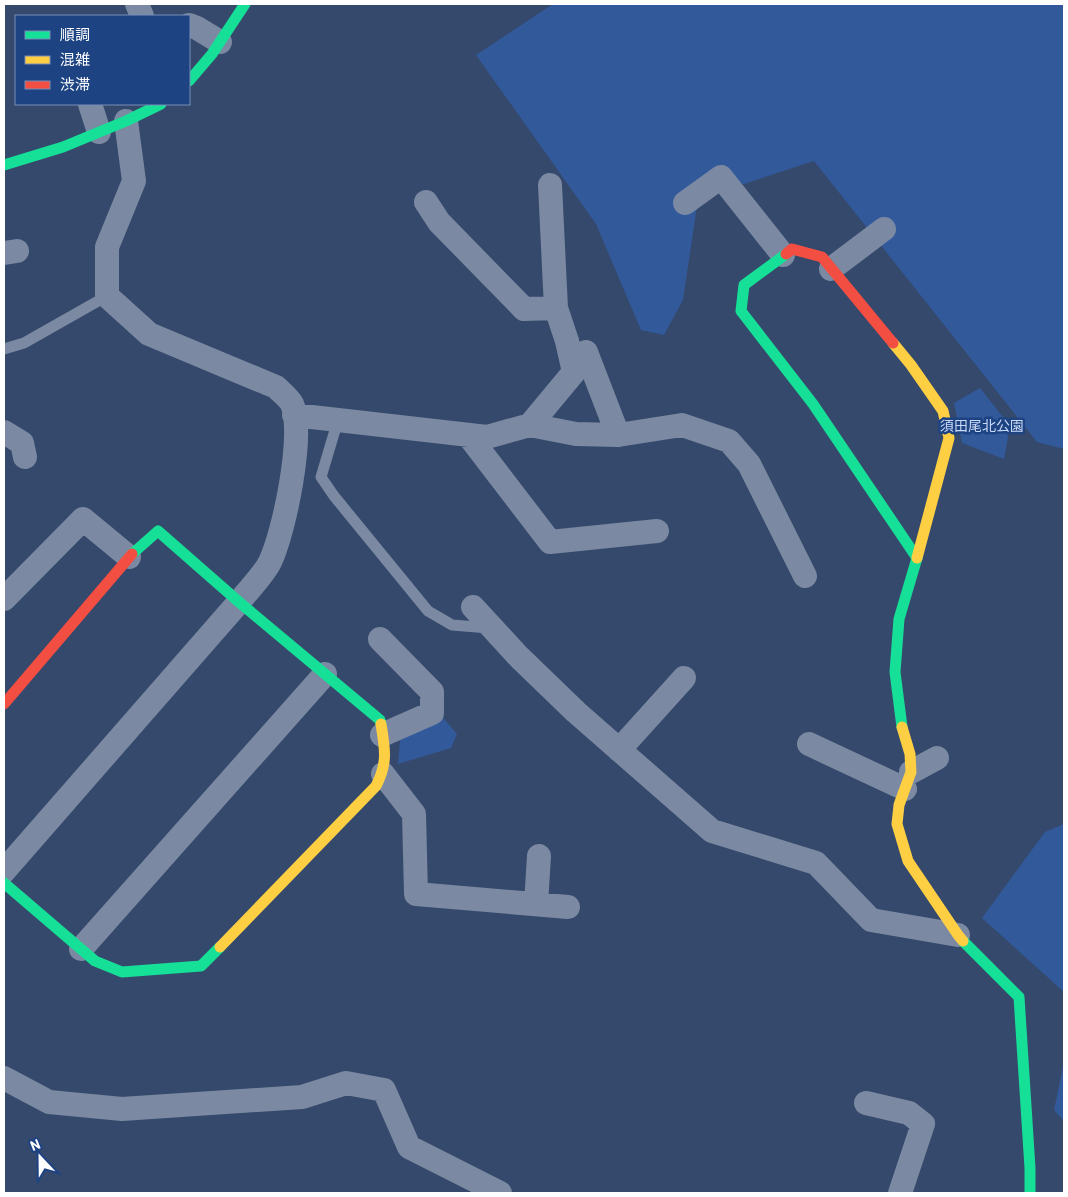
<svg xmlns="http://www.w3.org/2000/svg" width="1068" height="1197" font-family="Barlow,'Noto Sans JP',sans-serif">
	<rect width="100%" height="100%" fill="#35496c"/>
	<path fill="#32599a" d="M553,4H1064V449L1037,442L814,161L698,199L683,300L664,335L641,330L596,224L476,55Z
		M980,388L1010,426L1004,459L962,443L954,403Z
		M439,713L457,734L451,748L398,764L401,730Z
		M1064,824V992L982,918L1045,832Z
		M1064,1062V1121L1054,1110Z"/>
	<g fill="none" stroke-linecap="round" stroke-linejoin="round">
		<path stroke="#7b8aa2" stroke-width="11" d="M4,349L24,343L107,296
			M338,420L321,477L334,496L428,611L452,625L489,628"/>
		<path stroke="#7b8aa2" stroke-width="24" d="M137,4L142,16
			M189,25L197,28L220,42
			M90,104L99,132
			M426,202L439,222L524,309L556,308
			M685,203L721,177L783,255
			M4,253L17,251
			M831,269L884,229
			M586,352L618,435
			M294,415L487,437L530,425L574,372L567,341L556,308L550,185
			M530,425L576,434L618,435L682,425L729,441L749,464L805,576
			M4,432L22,443L25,457
			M468,435L550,542L657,531
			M4,599L83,519L129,557
			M473,607L519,657L576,712L712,831L816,863L871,920L958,935
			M380,639L432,692V713L382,735
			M809,744L905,789
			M619,750L684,678
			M911,772L937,758
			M383,774L414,814L416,894L568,907
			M4,871L239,602C249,589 263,576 270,562C284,533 305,433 292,404C289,398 281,392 276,387L149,334L107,296V247L134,181L126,121
			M536,904L539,856
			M81,949L325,674
			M4,1078L49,1102L122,1109L302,1097L346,1083L384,1090L409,1147L500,1193
			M866,1103L909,1113L923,1124L900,1193"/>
		<path stroke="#16e098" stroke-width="11" d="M189,81L212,54L245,4
			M4,165L63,147L126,121L161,104
			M786,254L744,285L741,311L813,404L917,558L899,619L895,672L902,727
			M132,554L158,531L239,602L380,720L381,724
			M4,883L95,961L122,972L201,966L220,947
			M963,941L1019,997L1030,1168V1193"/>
		<path stroke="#ffcf43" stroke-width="11" d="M893,343L911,365L943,411L949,438L917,558
			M902,727L910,754L911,772L899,805L897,824L908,861L958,935L963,941
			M220,947L376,786C388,763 385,749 381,724"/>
		<path stroke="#f24e42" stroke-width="11" d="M786,254L792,249L822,257L893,343
			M4,704L132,554"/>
	</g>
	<g text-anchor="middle" stroke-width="5" stroke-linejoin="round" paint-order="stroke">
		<g font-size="14" fill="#cadbf7" stroke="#1e4383">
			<text x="982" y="431">須田尾北公園</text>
		</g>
	</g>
	<rect width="1068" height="1197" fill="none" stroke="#ffffff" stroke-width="10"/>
	<rect x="15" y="15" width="175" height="90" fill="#1e4383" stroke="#788eb5"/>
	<rect x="25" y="31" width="25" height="8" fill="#16e098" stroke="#788eb5"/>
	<text x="60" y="40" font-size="15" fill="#ffffff">順調</text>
	<rect x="25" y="56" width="25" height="8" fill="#ffcf43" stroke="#788eb5"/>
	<text x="60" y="65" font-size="15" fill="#ffffff">混雑</text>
	<rect x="25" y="81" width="25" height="8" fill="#f24e42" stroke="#788eb5"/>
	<text x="60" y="90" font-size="15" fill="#ffffff">渋滞</text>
	<g transform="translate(40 1157) rotate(338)" stroke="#1e4383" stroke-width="4" paint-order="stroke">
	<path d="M0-4L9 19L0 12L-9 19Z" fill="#ffffff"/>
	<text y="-8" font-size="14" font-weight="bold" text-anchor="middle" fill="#ffffff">N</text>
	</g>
</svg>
